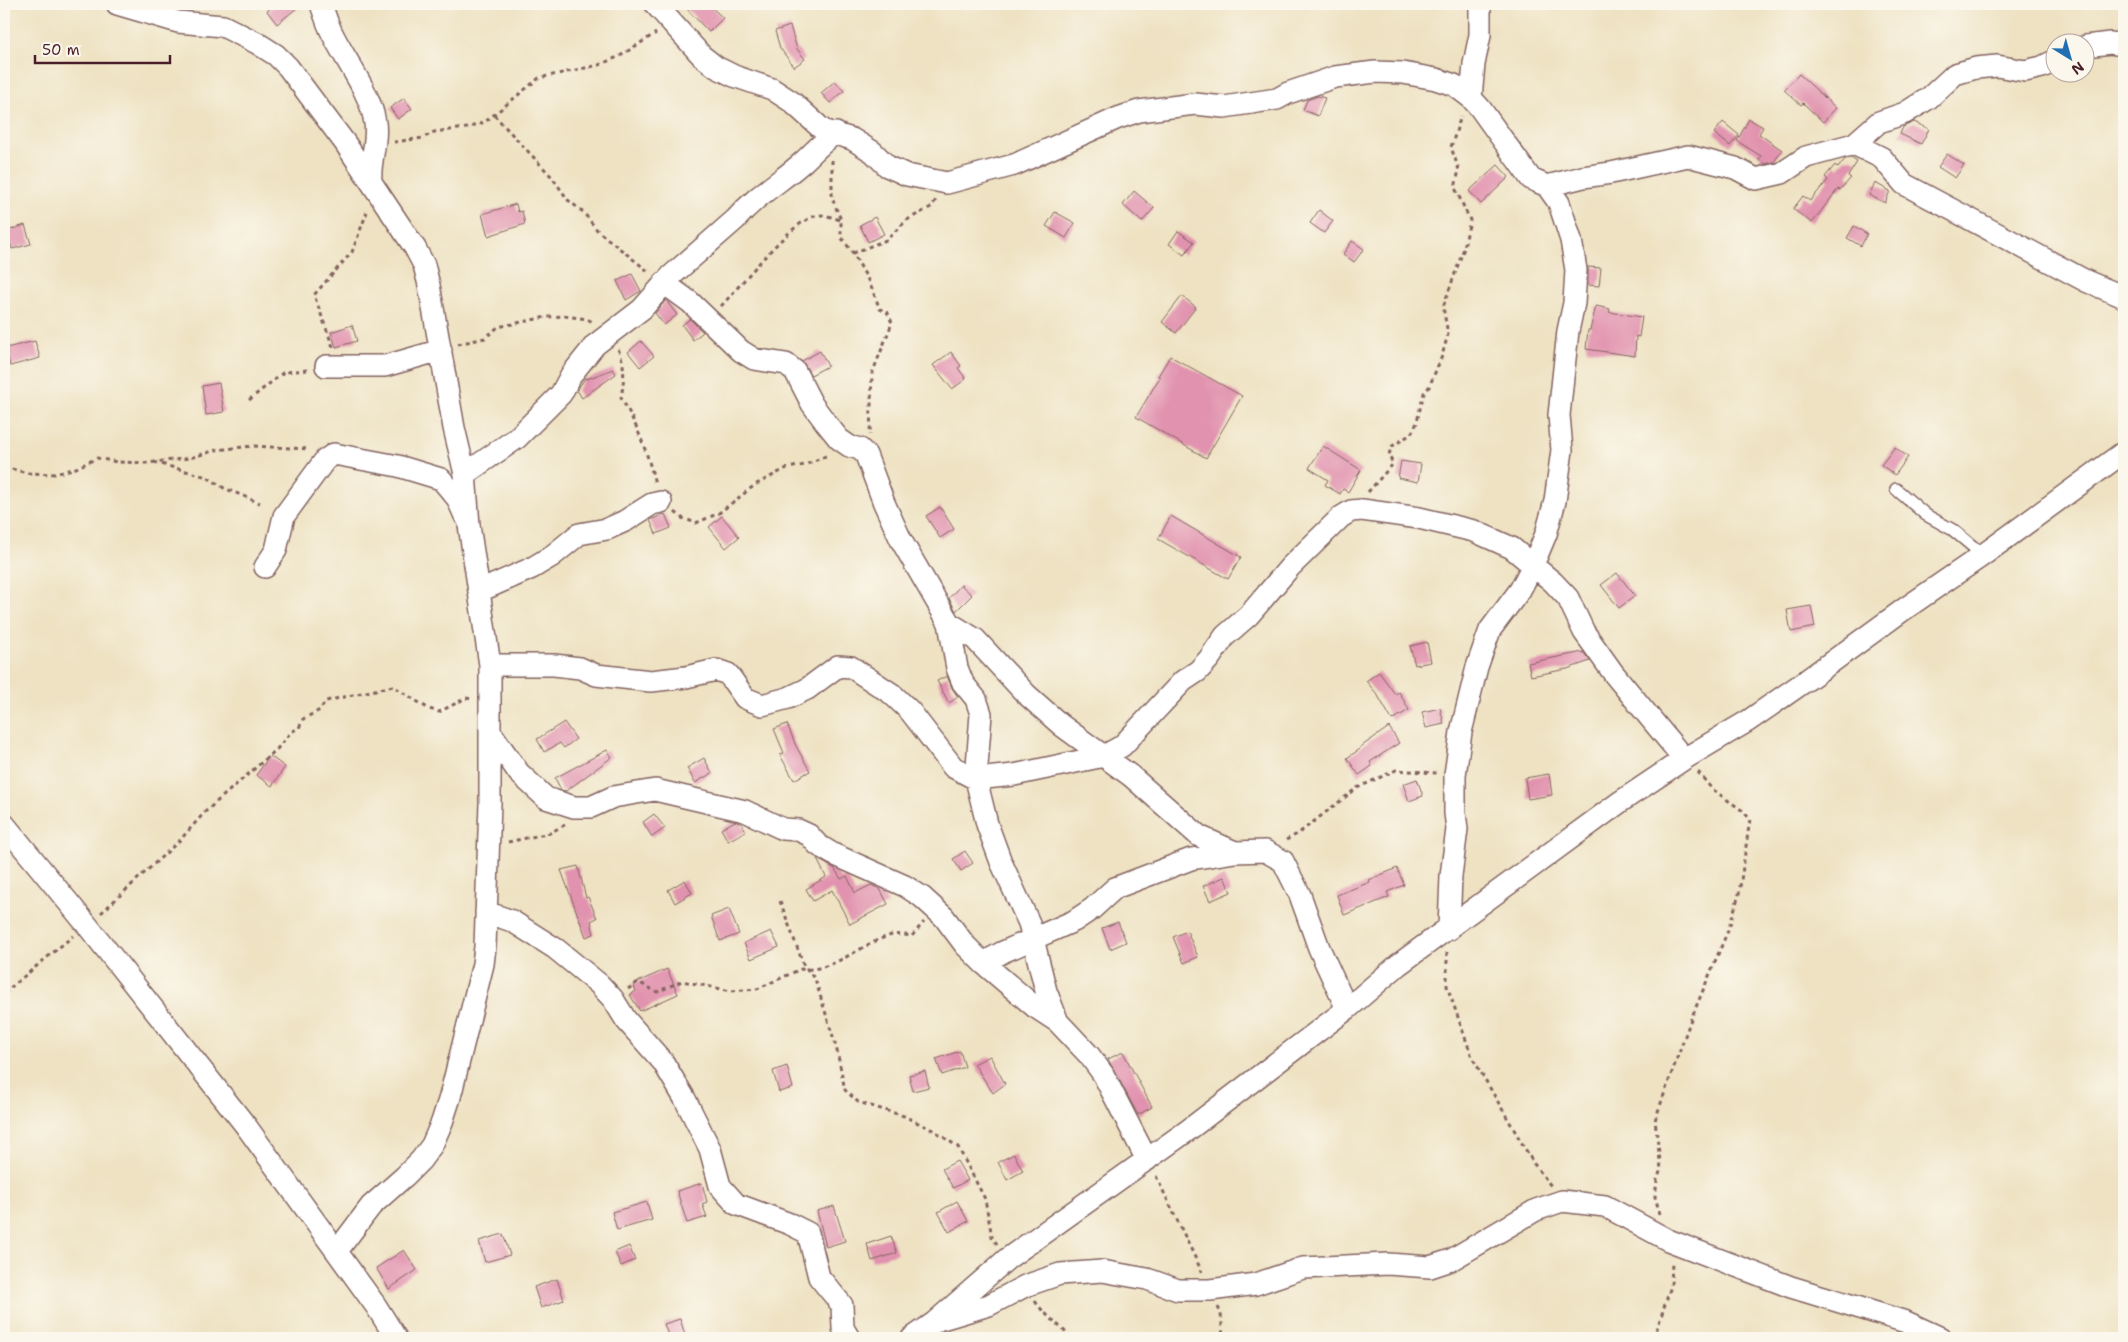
<svg xmlns="http://www.w3.org/2000/svg" width="2128" height="1342" font-family="'Shantell Sans',sans-serif">
	<rect width="100%" height="100%" fill="#fbf7ec"/>
	<filter id="ink" filterUnits="userSpaceOnUse"><feTurbulence type="fractalNoise" baseFrequency=".02" numOctaves="2"/><feDisplacementMap in="SourceGraphic" scale="10" xChannelSelector="R" yChannelSelector="G"/><feConvolveMatrix kernelMatrix="1 2 1 2 8 2 1 2 1" color-interpolation-filters="sRGB"/></filter>
	<filter id="wash" filterUnits="userSpaceOnUse"><feTurbulence type="fractalNoise" baseFrequency=".0096" numOctaves="4" result="noise"/><feDisplacementMap in="SourceGraphic" scale="20" xChannelSelector="R" yChannelSelector="G"/><feGaussianBlur stdDeviation="1.12" result="paint"/><feColorMatrix in="noise" values="0 0 0 0 0 0 0 0 0 0 0 0 0 0 0 0 0 1.4 0 .05"/><feComposite in="paint" operator="in"/></filter>
	<g filter="url(#wash)">
		<rect width="100%" height="100%" fill="#eee2c2"/>
		<g id="blocks">
			<path fill="#e192ae" d="M276,4H302L277,24L267,11Z
				M682,4H708L723,18L709,32Z
				M790,26L797,49L805,59L794,67L780,48L775,31Z
				M1799,74L1836,108L1823,122L1803,103L1801,105L1784,90Z
				M835,81L844,91L830,103L821,93Z
				M1318,96L1325,98L1318,116L1303,110L1307,100Z
				M404,98L412,109L398,119L390,108Z
				M1749,119L1763,127L1759,134L1782,150L1774,162L1765,164L1759,160L1761,156L1737,141Z
				M1723,122L1739,135L1730,146L1714,133Z
				M1914,122L1929,129L1921,144L1900,134L1903,127Z
				M1947,154L1964,165L1955,178L1938,167Z
				M1851,158L1857,162L1848,176L1851,178L1840,190L1838,189L1812,223L1793,209L1803,196L1810,201L1828,180L1825,177L1835,165L1838,168L1845,159Z
				M1498,165L1509,177L1481,204L1469,191Z
				M1875,183L1890,191L1885,203L1869,195Z
				M1134,191L1154,208L1142,222L1123,205Z
				M516,204L518,212L522,211L525,224L488,236L482,214Z
				M1319,210L1333,221L1324,233L1310,223Z
				M1055,212L1075,223L1066,238L1046,226Z
				M875,217L884,234L868,242L860,225Z
				M25,225L31,244L12,249L7,231Z
				M1854,226L1867,234L1861,246L1847,238Z
				M1178,231L1194,242L1184,255L1169,244Z
				M1352,241L1364,249L1354,262L1343,254Z
				M1588,267L1601,268L1599,286L1588,285Z
				M632,274L641,291L626,300L617,281Z
				M1182,296L1196,307L1176,333L1162,322Z
				M666,300L677,315L664,325L655,313Z
				M1596,306L1610,309L1609,312L1642,317L1639,337L1636,336L1635,356L1586,349L1588,330H1590Z
				M690,319L703,332L693,340L682,325Z
				M352,325L357,341L336,347L331,332Z
				M35,341L40,358L10,366L6,348Z
				M641,341L654,356L640,367L628,352Z
				M820,351L828,366L811,375L802,361Z
				M951,352L961,366L958,368L966,379L952,389L933,365Z
				M1170,356L1242,396L1206,458L1136,417L1160,377L1158,376Z
				M613,369L616,374L582,398L577,390L586,377L587,379Z
				M219,383L224,412L206,415L202,386Z
				M1323,446L1361,470L1348,492L1343,489L1340,494L1325,485L1328,480L1309,468Z
				M1895,447L1908,457L1895,475L1881,465Z
				M1401,461L1421,464L1418,482L1398,478Z
				M940,507L954,529L940,538L926,516Z
				M665,514L671,528L656,534L650,520Z
				M722,516L739,537L726,548L709,527Z
				M1171,516L1241,557L1228,579L1158,539Z
				M1617,573L1635,596L1619,608L1601,585Z
				M961,585L972,595L956,611L949,598Z
				M1811,606L1815,627L1791,632L1787,610Z
				M1427,642L1431,662L1415,665L1410,646Z
				M1583,652L1590,661L1567,669L1531,676L1528,663Z
				M1379,672L1395,694L1399,692L1409,710L1392,720L1377,694L1366,681Z
				M947,676L952,688L958,697L949,703L937,681Z
				M1440,708L1444,724L1426,728L1422,712Z
				M564,722L576,739L564,748L560,743L544,752L537,739Z
				M787,724L796,746L810,771L794,780L780,755L784,753L774,729Z
				M1389,727L1399,743L1370,762L1372,766L1359,775L1347,758L1360,749L1359,748Z
				M607,750L612,757L566,791L561,790L555,778Z
				M270,756L285,767L272,786L256,775Z
				M704,758L712,773L695,783L687,768Z
				M1549,774L1552,795L1528,799L1525,778Z
				M1417,779L1423,796L1409,801L1403,784Z
				M654,814L665,828L652,837L643,822Z
				M735,821L742,824L746,831L728,841L721,829Z
				M965,851L973,863L961,871L953,859Z
				M817,859L834,868L841,879L847,876L855,893L871,885L880,889L888,904L850,924L832,890L813,901L806,889L826,877Z
				M578,866L586,898L588,897L597,918L591,921L594,934L586,937L561,870Z
				M1397,868L1404,885L1387,892L1389,897L1344,915L1337,895L1370,882L1369,880Z
				M1224,877L1231,892L1210,901L1203,886Z
				M685,880L692,893L675,903L668,890Z
				M729,909L739,934L720,941L711,916Z
				M1118,922L1126,942L1110,949L1102,928Z
				M771,931L779,947L751,959L744,943Z
				M1187,931L1198,957L1184,963L1173,937Z
				M667,969L678,994L640,1011L630,995L636,991L633,984Z
				M960,1051L965,1067L942,1075L936,1059Z
				M1123,1052L1152,1107L1138,1115L1108,1059Z
				M990,1056L1005,1084L993,1093L974,1064Z
				M787,1066L793,1088L779,1092L773,1071Z
				M925,1071L929,1087L913,1091L909,1075Z
				M1014,1154L1023,1171L1007,1180L998,1162Z
				M957,1161L968,1180L953,1188L942,1169Z
				M702,1183L707,1202L702,1204L707,1217L687,1223L677,1191Z
				M957,1201L968,1221L949,1232L938,1212Z
				M647,1202L652,1220L617,1230L612,1212Z
				M834,1206L845,1241L826,1247L817,1211Z
				M503,1234L510,1255L485,1262L479,1241Z
				M891,1236L897,1253L872,1261L867,1244Z
				M629,1246L635,1260L621,1266L615,1252Z
				M404,1250L417,1270L389,1289L376,1268Z
				M557,1279L564,1300L541,1308L534,1287Z
				M680,1319L686,1338H669L664,1324Z"/>
		</g>
	</g>
	<g filter="url(#ink)">
		<use href="#blocks" fill-opacity="0" stroke="#836360" stroke-width="1"/>
		<g fill="none" stroke-linecap="round" stroke-linejoin="round">
			<g stroke="#836360" stroke-width="14">
				<path id="lane" d="M1896,489L1926,515L1953,530L1983,555"/>
			</g>
			<g stroke="#836360" stroke-width="24">
				<path id="street" d="M117,4L178,22L223,26L257,43L276,55L288,67L345,143L415,248L424,265L429,285L454,428L465,474L469,525L490,665V803L485,947L483,964L450,1097L442,1122L432,1145L421,1160L405,1176L371,1206L337,1251
					M321,4C324,13 327,23 332,33C345,60 371,93 375,123C378,143 369,161 371,181
					M655,4L702,56L716,67L734,76L772,89L792,102L823,130L852,139L873,152L887,166L907,175L947,183L1014,165L1118,118L1139,111L1195,104L1224,107L1277,99L1288,93L1335,77L1375,72L1403,73L1436,79L1454,85L1471,98L1480,108L1531,179L1547,186L1559,203L1571,240L1576,270L1574,303L1568,331L1559,415L1562,450L1555,501L1546,534L1533,565L1520,590L1490,630L1477,667L1461,732L1455,775V813L1457,829L1451,876L1449,929
					M2086,46L2110,43L2124,45
					M1471,98L1474,64L1480,35V4
					M1854,144L1879,122L1905,113L1929,98L1955,74L1976,68L1997,66L2025,71L2042,67L2056,60
					M1547,186L1583,177L1611,173L1688,156L1735,168L1756,179L1782,173L1806,157L1854,144L1882,158L1904,184L2086,281L2124,297
					M664,283L690,302L741,351L754,359L786,364L795,371L812,404L826,423L839,439L849,446L860,449L866,455L884,503L901,540L949,623L975,639L1026,694L1061,725L1131,776L1199,836L1235,852L1265,851L1283,861L1300,895L1319,948L1347,1009
					M326,366H385L441,350
					M465,474L517,438L561,394L571,375L595,345L642,309L671,276L736,219C756,195 782,181 804,161C815,151 823,141 836,133
					M265,567L276,550L284,516L325,460L334,454L398,466L441,479L457,498L465,516
					M480,591L532,568L552,556L579,534L607,529L625,521L652,504L661,502
					M949,623L957,668L963,683L976,699L981,714L976,779L987,824L1001,862L1029,923L1046,991L1058,1022
					M490,665H554L580,668L596,675L651,681L686,677L716,670L728,674L745,698L762,705L788,698L807,689L838,666L851,667L892,694L910,711L953,767L976,779L1014,775L1104,756L1122,746L1183,681L1198,671L1209,659L1225,636L1249,615L1290,567L1341,517L1351,511L1362,510L1419,518L1474,531L1512,548L1553,582L1568,598L1584,632L1614,674L1684,759
					M491,733L519,773L546,798L574,807H591L613,797L655,790L745,811L783,829L798,830L809,835L818,845L833,854L905,886L922,897L944,917L965,945L983,963L1035,1007L1058,1022L1089,1055L1103,1074L1147,1160
					M4,824L87,925L246,1126L376,1306L396,1338
					M486,912L512,921L556,949L599,984L613,999L626,1020L663,1062L685,1099L710,1149L720,1186L736,1204L790,1224L808,1233L819,1277L842,1305L843,1328L849,1338
					M983,963L1003,952L1074,921L1092,909L1115,888L1191,859L1235,852
					M942,1319L989,1305L1025,1286L1060,1274L1102,1271L1147,1279L1178,1290H1210L1256,1284L1303,1268L1388,1264L1430,1267L1451,1260L1536,1210L1562,1201L1605,1206L1668,1240L1791,1287L1906,1322L1941,1338
					M912,1338L935,1322L1007,1259L1187,1131L1347,1009L1398,965L1620,802L1684,759L1748,721L1807,680L1903,610L1983,555L2124,452"/>
			</g>
			<path stroke="#836360" stroke-width="3" stroke-dasharray="4 4" stroke-linecap="butt" d="M494,115L552,177L568,200L583,212L598,231L649,272
				M394,142L423,138L434,132L467,128L485,122L539,78L599,65L620,56L656,33
				M832,160V198L841,220V237L853,253L869,282L880,309L888,313L892,323L872,374L870,435
				M853,253L886,240L907,220L931,207L936,200
				M721,306C741,286 794,215 821,215C827,215 834,218 840,220
				M458,344L485,338L498,327L546,317L565,316L587,319L593,322
				M333,347L314,295L352,252L367,212
				M618,349C626,365 624,381 621,398C637,424 648,454 655,484
				M249,400L284,372L308,370
				M154,462L207,477L224,488L260,503
				M4,467L27,473L55,474L76,468L97,458L117,462L147,463L190,458L216,450L253,446L309,449
				M1368,492L1393,464L1389,455L1391,447L1411,434L1416,425L1424,393L1429,387L1442,356L1448,334L1443,307L1464,248L1470,220L1455,188L1459,170L1451,147L1461,116
				M675,512L682,518L696,523L719,513L755,485L787,468L805,465L828,455
				M1286,840L1299,833L1357,788L1396,770L1436,773
				M508,842L550,833L566,824
				M780,901L804,966L815,979L836,1046L845,1090L858,1102L904,1116L933,1130L958,1147L985,1199L992,1237L997,1244
				M101,913L180,840L206,811L277,749L291,732L299,728L303,719L320,710L326,701L393,686L429,709L439,712L466,698L471,699
				M1447,952V986L1472,1057L1534,1164L1551,1186
				M628,989L638,982L657,992L682,981L731,991L757,989L801,969C832,973 864,942 892,935C898,934 906,935 912,936L924,922
				M4,993L73,936
				M1156,1176L1202,1272
				M1660,1214L1655,1197L1657,1180L1661,1169L1655,1120L1691,1019L1729,928L1739,894L1750,819L1743,811L1712,789L1698,772
				M1035,1301C1045,1316 1060,1325 1071,1338
				M1218,1307L1221,1314L1223,1338
				M1654,1338L1671,1286L1672,1262"/>
			<use href="#lane" stroke="#fff" stroke-width="11"/>
			<use href="#street" stroke="#fff" stroke-width="21"/>
		</g>
	</g>
	<rect width="2128" height="1342" fill="none" stroke="#fbf7ec" stroke-width="20"/>
	<g transform="translate(2070 58) rotate(143)"><circle r="24" fill="#fbf7ec" stroke="#b4a19f"/>
	<path d="M0-4L9 19L0 12L-9 19Z" fill="#1f6fb2"/>
	<text y="-8" font-size="14" font-weight="bold" text-anchor="middle" fill="#4a1f2b">N</text>
	</g>
	<path d="M35 55v8h135v-8" fill="none" stroke="#4a1f2b" stroke-width="2.5"/>
	<text x="42" y="55" font-size="15" fill="#4a1f2b" stroke="#fbf7ec" stroke-width="4" paint-order="stroke">50 m</text>
</svg>
